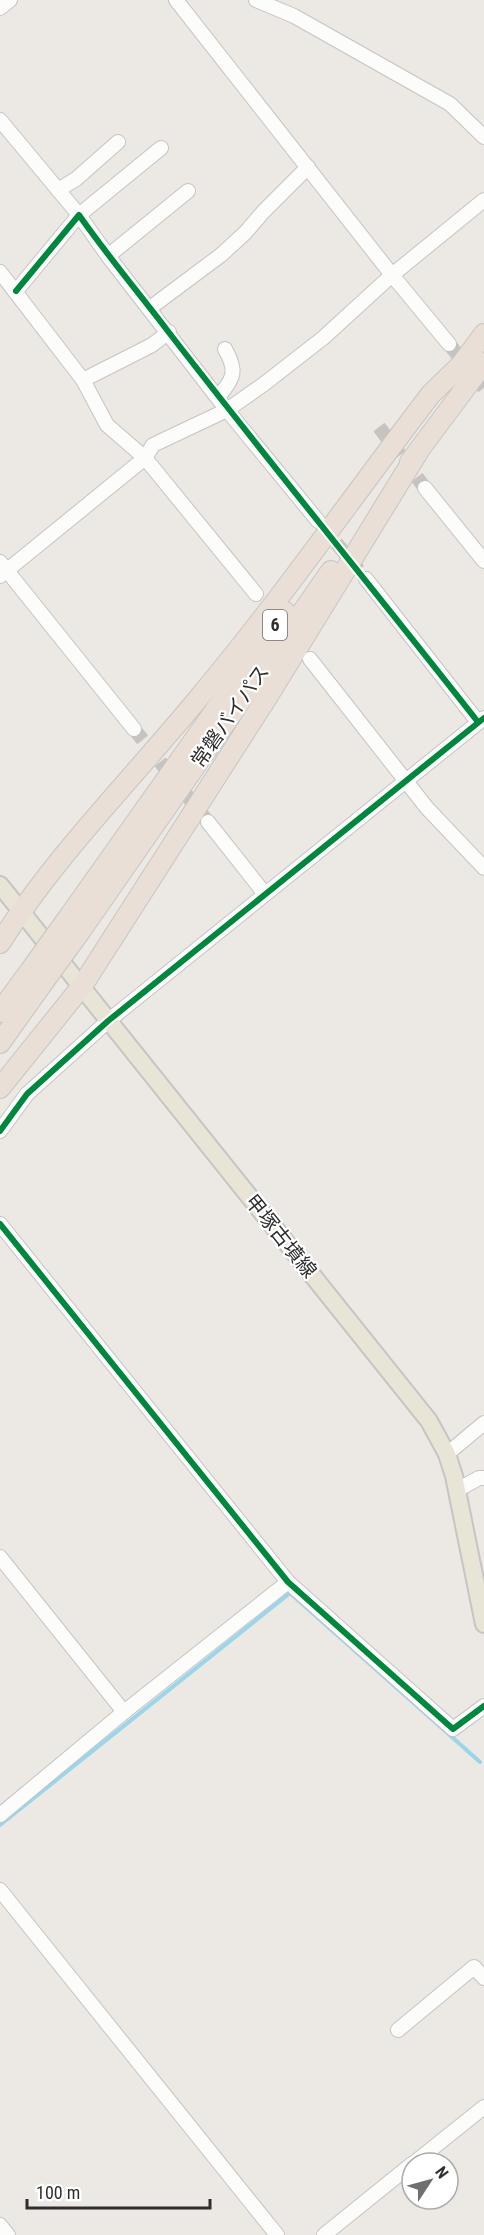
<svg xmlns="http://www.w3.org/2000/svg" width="484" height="2235" font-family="'Roboto Condensed','Noto Sans JP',sans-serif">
  <rect width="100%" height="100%" fill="#ece8e4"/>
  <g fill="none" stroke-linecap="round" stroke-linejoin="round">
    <path stroke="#99d6ec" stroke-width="4" d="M0 1825 290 1593 480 1762"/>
    <g stroke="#c6c3c0" stroke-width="14" stroke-dasharray="14 7" stroke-linecap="butt">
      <path d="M449 344 484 388"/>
      <path d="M379 427 425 488"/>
      <path d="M323 527 366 579"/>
      <path d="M134 729 208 822"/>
    </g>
    <g stroke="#c5c4c5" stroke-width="16">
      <g id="minor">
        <path d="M176 0 392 275 449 344"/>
        <path d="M256 0 294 16 450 104 484 137"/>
        <path d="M0 8 10 0"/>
        <path d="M0 120 79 215 161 148"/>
        <path d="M58 190 76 179 118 142"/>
        <path d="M108 256 188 191"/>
        <path d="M0 272 83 380 107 425 145 458 153 445 227 410 264 384 323 338 392 275 484 200"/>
        <path d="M16 291 79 215 108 256 227 410 318 521"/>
        <path d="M150 308 221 255 245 233 264 211 308 167"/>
        <path d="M83 380 152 345 169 332"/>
        <path d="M218 397C235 378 237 370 225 349"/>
        <path d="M425 488 484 561"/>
        <path d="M0 562 134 729"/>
        <path d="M0 576 145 458 256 594"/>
        <path d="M366 579 478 722"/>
        <path d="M310 659 427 808 484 868"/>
        <path d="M208 822 265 894"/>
        <path d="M0 1131 27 1094 108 1021 484 718"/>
        <path d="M0 1224 288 1582 453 1729 484 1706"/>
        <path d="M447 1454 484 1423"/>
        <path d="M457 1490 479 1478H484"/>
        <path d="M0 1557 124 1712"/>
        <path d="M0 1815 124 1712 288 1582"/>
        <path d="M0 1890 277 2235"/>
        <path d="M398 2030 474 1967 484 1978"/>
        <path d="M414 2163 484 2107"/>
        <path d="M0 2225 8 2235"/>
        <path d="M324 2235 412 2164"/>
      </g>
    </g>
    <g stroke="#c6c5c4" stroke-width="20">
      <path id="major" d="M0 885 429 1421 447 1454 454 1476 484 1624"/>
    </g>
    <g stroke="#c6c5c4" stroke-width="22">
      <g id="highway">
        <path d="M455 373 484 334"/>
        <path d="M410 462 484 363"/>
        <path d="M68 918 285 612"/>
        <path d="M79 933 331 571"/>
        <path d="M0 943C56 855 131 780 197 700 280 601 353 496 431 394L462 364"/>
        <path d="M0 1012 30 971"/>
        <path d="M0 1043 42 984"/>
        <path d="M0 1088 82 986 266 699 418 452"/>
      </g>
    </g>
    <use href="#minor" stroke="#fcfcfb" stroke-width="14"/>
    <use href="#major" stroke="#e8e4d6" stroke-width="16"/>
    <use href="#highway" stroke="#eadfd6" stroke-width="20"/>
    <g stroke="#c6c5c4" stroke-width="22" stroke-linecap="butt">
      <g id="highway-bridge">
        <path d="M30 971 68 918"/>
        <path d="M42 984 79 933"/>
      </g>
    </g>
    <use href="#highway-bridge" stroke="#eadfd6" stroke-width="20"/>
    <g stroke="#fff" stroke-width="10">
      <g id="cycleway">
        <path d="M16 291 79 215C107 255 138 292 167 330 269 462 375 591 478 722"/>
        <path d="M0 1131 27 1094 108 1021 484 718"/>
        <path d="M0 1224 288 1582 453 1729 484 1706"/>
      </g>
    </g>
    <use href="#cycleway" stroke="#00873e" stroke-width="6"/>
  </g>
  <g text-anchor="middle" stroke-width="4.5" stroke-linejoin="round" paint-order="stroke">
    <rect fill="#fff" stroke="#6d6d6d" stroke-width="1.5" x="263" y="610" width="24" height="30" rx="4.5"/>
    <g font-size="18" font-weight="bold" fill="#2e2e2e">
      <text x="275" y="631">6</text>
    </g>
    <g font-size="20" fill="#2e2e2e" stroke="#fff">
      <text transform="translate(230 716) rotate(-55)" y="7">常磐バイパス</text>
      <text transform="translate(281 1236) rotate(51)" y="7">甲塚古墳線</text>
    </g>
  </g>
  <g transform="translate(430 2181) rotate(54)"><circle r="28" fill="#ffffff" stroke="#ababab" stroke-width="1.5"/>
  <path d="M0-4.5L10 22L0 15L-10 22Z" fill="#706f6e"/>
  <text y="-9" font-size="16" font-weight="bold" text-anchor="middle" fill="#2e2e2e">N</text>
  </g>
  <path d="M27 2199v9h183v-9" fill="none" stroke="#2e2e2e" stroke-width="3"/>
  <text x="36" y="2199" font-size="18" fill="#2e2e2e" stroke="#ffffff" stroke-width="4.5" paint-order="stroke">100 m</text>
</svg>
